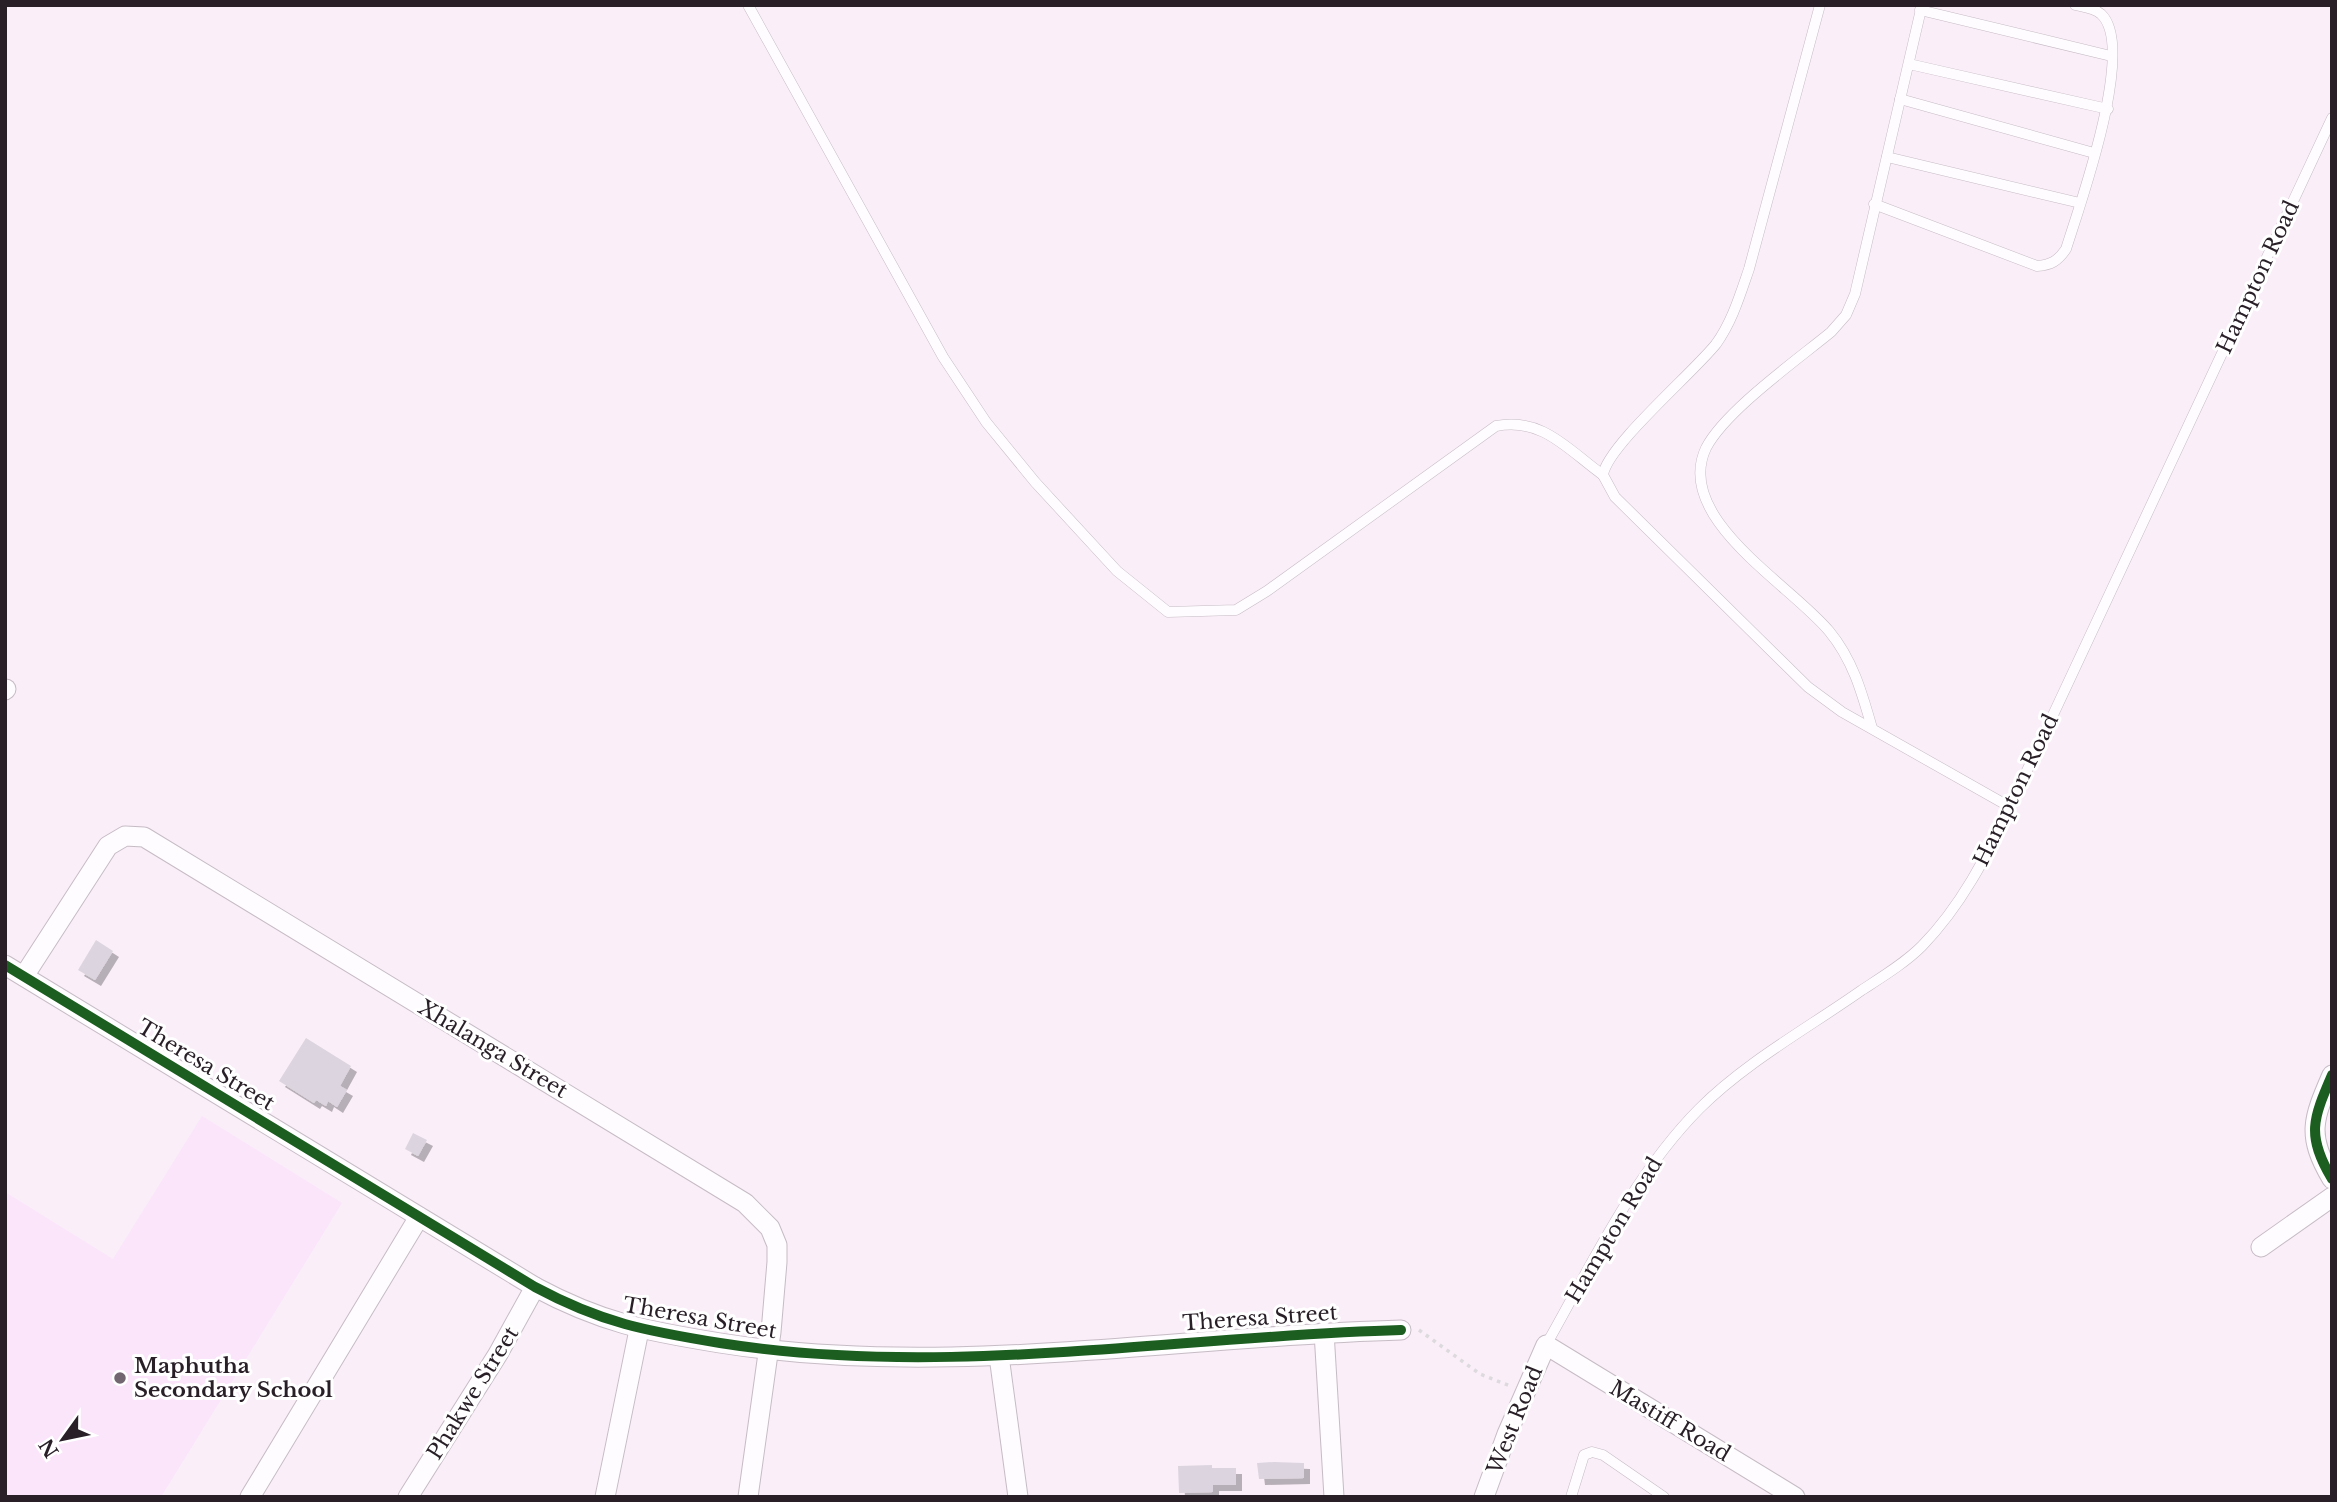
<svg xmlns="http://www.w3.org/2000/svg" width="2337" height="1502" font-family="'Libre Baskerville',serif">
  <defs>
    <filter id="shadow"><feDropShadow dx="6" dy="6" stdDeviation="0" flood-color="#0004"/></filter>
  </defs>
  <rect width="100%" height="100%" fill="#faeef9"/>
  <path fill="#fbe5fa" d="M202 1116 342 1203 161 1497H5V1192L113 1259Z"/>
  <g fill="#dcd5df" filter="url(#shadow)">
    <path d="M96 940 113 951 95 980 78 970Z"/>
    <path d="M306 1038 351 1066 340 1086 347 1090 337 1107 328 1101 326 1106 316 1100 314 1103 279 1081Z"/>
    <path d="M413 1133 427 1140 418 1156 405 1149Z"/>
    <path d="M1274 1462 1304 1463V1478L1259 1479 1257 1463Z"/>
    <path d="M1212 1465V1468H1236V1485H1213V1492L1179 1493 1178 1466Z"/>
  </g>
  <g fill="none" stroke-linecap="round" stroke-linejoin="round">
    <g stroke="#c6bcc5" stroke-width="11">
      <g id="lane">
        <path d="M748 5 943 357 986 422 1035 482 1117 571 1168 612 1236 610 1267 591 1496 426C1543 417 1568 450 1603 475"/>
        <path d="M1820 5 1749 269C1740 295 1732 322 1716 344 1693 373 1607 446 1603 475L1615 497 1808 687 1842 712 2010 807"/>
        <path d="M1920 10 2111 56"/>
        <path d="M1909 64 2108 109"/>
        <path d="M1900 99 2094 153"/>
        <path d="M1887 157 2080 203"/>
        <path d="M1874 204 2037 266C2051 265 2058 261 2066 249 2079 207 2137 47 2101 14 2094 8 2083 7 2075 5"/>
        <path d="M1872 728C1862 693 1853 660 1829 631 1790 584 1673 518 1706 448 1725 411 1797 360 1831 332L1846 315 1855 294 1922 5"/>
        <path d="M1546 1345C1592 1264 1633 1176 1699 1109 1746 1062 1808 1028 1862 990 1882 977 1905 963 1922 946 1961 906 1986 857 2010 807L2332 118"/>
        <path d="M1571 1497 1584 1455 1592 1452 1603 1455 1664 1497"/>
      </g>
    </g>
    <g stroke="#c6bcc5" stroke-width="21">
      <g id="street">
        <path d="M5 690 6 689"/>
        <path d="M5 965 535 1287C602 1323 646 1331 720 1343 946 1379 1174 1336 1401 1330"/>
        <path d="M24 976 108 846 125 836 144 837 745 1203 770 1228 777 1245V1262L771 1332 748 1497"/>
        <path d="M2332 1075C2313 1119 2306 1135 2332 1179"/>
        <path d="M2261 1247 2332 1197"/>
        <path d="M1324 1332 1334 1497"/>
        <path d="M999 1356 1018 1497"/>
        <path d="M250 1497 419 1217"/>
        <path d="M408 1497 498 1354 535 1287"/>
        <path d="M605 1497 639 1330"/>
        <path d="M1484 1497 1507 1434 1546 1345 1795 1497"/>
      </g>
    </g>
    <path stroke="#dddadd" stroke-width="3.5" stroke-dasharray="3.5 5" stroke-linecap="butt" d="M1419 1330 1480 1374 1510 1386"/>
    <use href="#lane" stroke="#fefcfe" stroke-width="10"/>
    <use href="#street" stroke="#fefcfe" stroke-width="19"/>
    <g stroke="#fff" stroke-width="15">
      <g id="cycleway">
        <path d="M5 965 535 1287C602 1323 646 1331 720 1343 946 1379 1174 1336 1401 1330"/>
        <path d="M2332 1075C2313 1119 2306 1135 2332 1179"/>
      </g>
    </g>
    <use href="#cycleway" stroke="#1b5e20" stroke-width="10"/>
  </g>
  <circle fill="#726770" stroke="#fff" stroke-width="2.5" cx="120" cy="1378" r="7"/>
  <g text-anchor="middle" stroke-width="6" stroke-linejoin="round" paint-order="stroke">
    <g font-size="21" fill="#281f27" stroke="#fff">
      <text transform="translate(2258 277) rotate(-65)" y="7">Hampton Road</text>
      <text transform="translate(2016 790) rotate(-64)" y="7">Hampton Road</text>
      <text transform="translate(493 1049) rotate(31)" y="7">Xhalanga Street</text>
      <text transform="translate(206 1065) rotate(31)" y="7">Theresa Street</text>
      <text transform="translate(1614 1230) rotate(-59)" y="7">Hampton Road</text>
      <text transform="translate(700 1318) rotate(10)" y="7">Theresa Street</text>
      <text transform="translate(1260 1318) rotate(-4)" y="7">Theresa Street</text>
      <text transform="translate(473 1393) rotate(-58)" y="7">Phakwe Street</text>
      <text transform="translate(1515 1420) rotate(-68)" y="7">West Road</text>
      <text transform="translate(1670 1421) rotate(31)" y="7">Mastiff Road</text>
    </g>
    <g font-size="21" font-weight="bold" fill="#281f27" stroke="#fff" text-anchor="start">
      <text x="134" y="1373">Maphutha<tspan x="134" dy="24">Secondary School</tspan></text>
    </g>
  </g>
  <rect width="2337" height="1502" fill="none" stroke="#281f27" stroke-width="14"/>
  <g transform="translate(63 1439) rotate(237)" stroke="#ffffff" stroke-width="5" paint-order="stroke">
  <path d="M0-5L12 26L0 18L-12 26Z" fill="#281f27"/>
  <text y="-10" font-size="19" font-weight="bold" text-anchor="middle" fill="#281f27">N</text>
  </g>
</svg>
